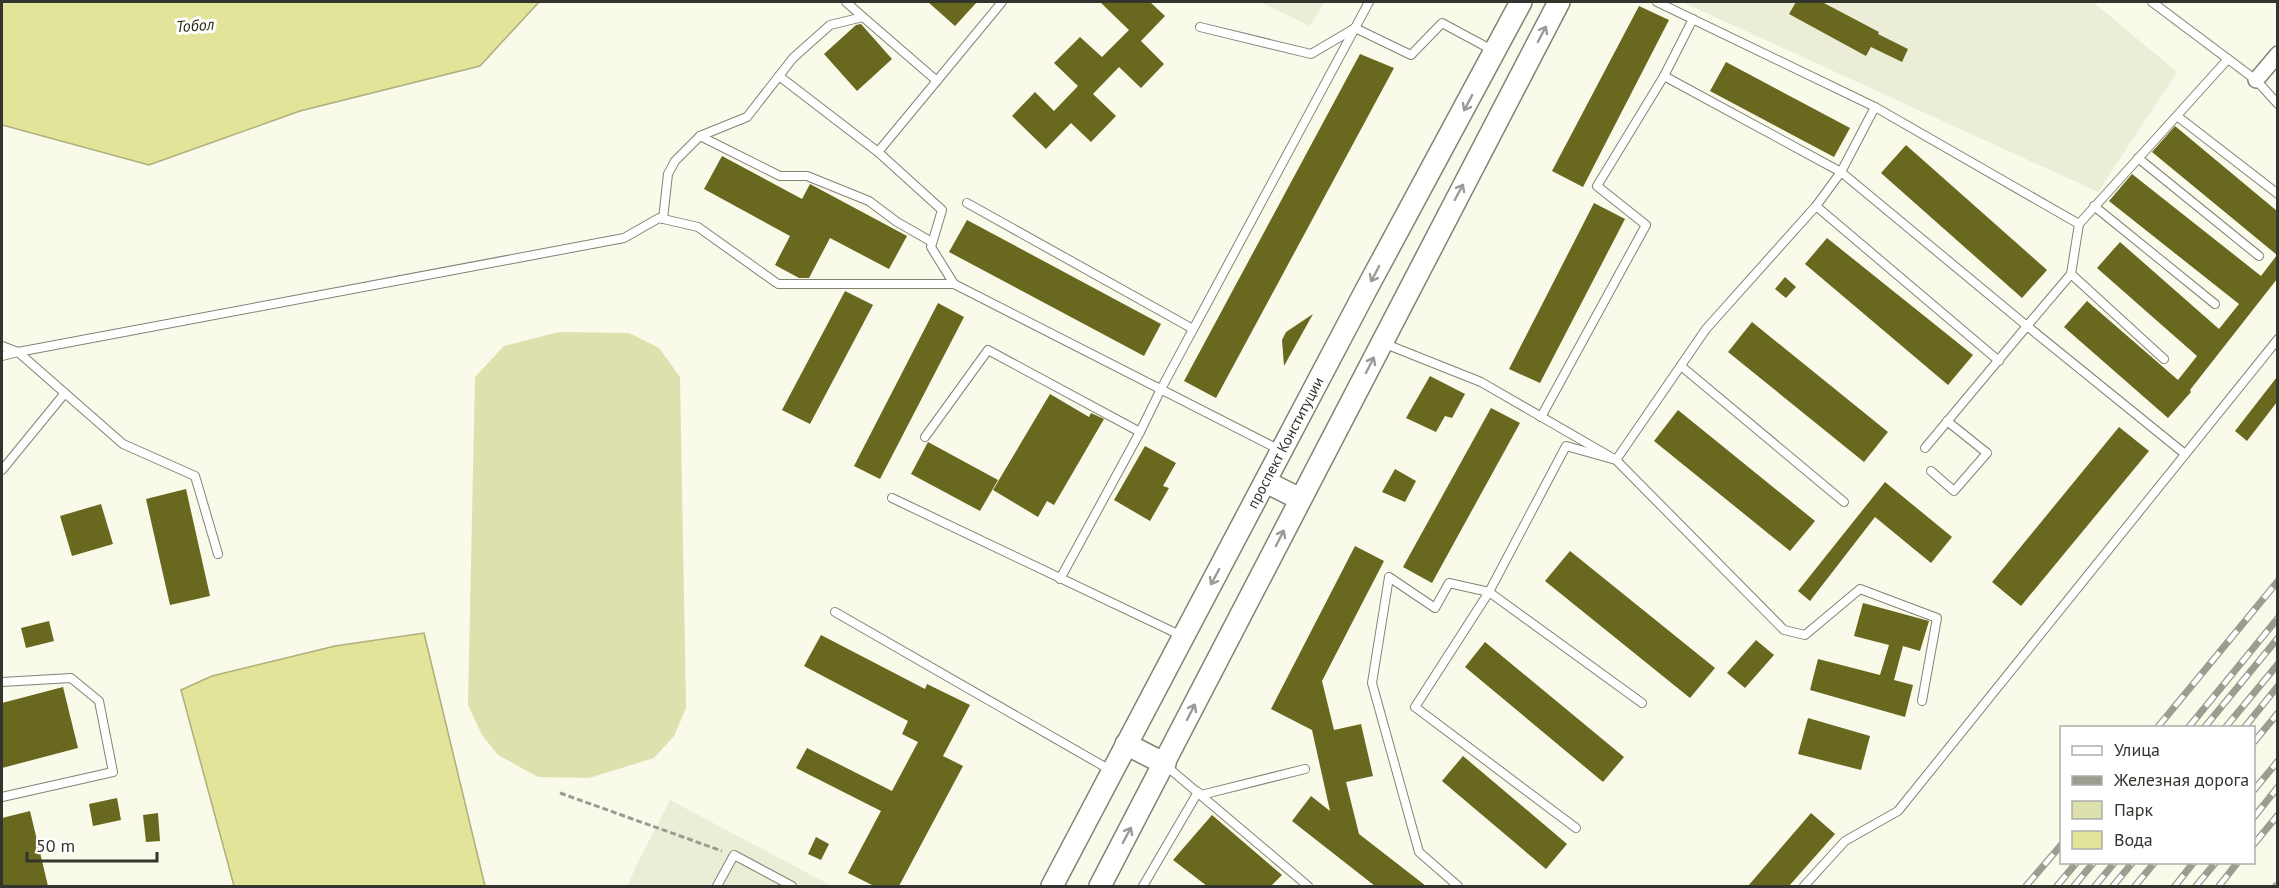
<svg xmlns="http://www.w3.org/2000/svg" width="2279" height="888" font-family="'PT Sans',sans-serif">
  <rect width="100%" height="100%" fill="#f9fae9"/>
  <g fill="#ecedd6">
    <path d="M1260 2H1324L1310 26Z"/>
    <path d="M1682 2H2093L2177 72 2098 192Z"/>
    <path d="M670 800 832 886H628L635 868Z"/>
  </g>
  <path fill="#dee0ae" d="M559 332 629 333 659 348 680 377 686 708 674 736 654 758 589 778 538 777 498 755 482 735 468 705 475 377 504 346Z"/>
  <g fill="#e2e49a" stroke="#aeaf7a" stroke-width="1.5">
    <path d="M2 2H539L480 66 300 111 149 165 2 125Z"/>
    <path d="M424 633 485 886H234L181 690 212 676 335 646Z"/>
  </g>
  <g fill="#68681f">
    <path d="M928 2H977L955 26Z"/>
    <path d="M1100 2H1150L1165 16 1141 41 1164 64 1141 88 1119 67 1093 94 1116 116 1091 142 1071 123 1046 149 1012 116 1035 92 1054 111 1078 86 1054 63 1080 37 1102 57 1129 30Z"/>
    <path d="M1796 2H1822L1879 32 1878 34 1908 49 1902 62 1871 47 1866 56 1789 14Z"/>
    <path d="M1639 6 1669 20 1583 187 1552 171Z"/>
    <path d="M861 24 892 59 857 91 824 54 856 25Z"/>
    <path d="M1360 54 1394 68 1216 398 1184 381Z"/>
    <path d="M1726 62 1850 128 1834 157 1710 91Z"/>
    <path d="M2175 126 2277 211V279L2190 390 2191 392 2168 418 2064 327 2087 301 2178 380 2197 356 2097 268 2120 242 2219 329 2239 304 2109 201 2132 174 2261 276 2277 255 2152 152Z"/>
    <path d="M1906 145 2047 270 2022 298 1881 173Z"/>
    <path d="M722 156 802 199 810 184 907 236 889 269 830 238 809 278H799L775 265 790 236 704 189Z"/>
    <path d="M1594 203 1625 219 1540 383 1509 369Z"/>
    <path d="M967 220 1161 324 1144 356 949 252Z"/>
    <path d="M1827 238 1973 355 1948 385 1805 264Z"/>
    <path d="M1785 277 1796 287 1786 298 1775 289Z"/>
    <path d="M845 291 873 305 810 424 782 410Z"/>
    <path d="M938 303 964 317 880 479 854 466Z"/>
    <path d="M1313 314 1284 366 1282 340 1286 332Z"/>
    <path d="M1752 322 1888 432 1864 462 1728 352Z"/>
    <path d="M1430 376 1465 394 1452 418 1445 416 1436 432 1406 418Z"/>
    <path d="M2277 377V402L2247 441 2235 431Z"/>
    <path d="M1050 394 1089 417 1091 413 1104 419 1054 505 1047 501 1038 517 993 490Z"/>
    <path d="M1491 408 1520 423 1432 583 1403 567Z"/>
    <path d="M1678 410 1815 521 1790 551 1654 441Z"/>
    <path d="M2119 427 2149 451 2021 606 1992 582Z"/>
    <path d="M928 442 998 480 980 511 911 474Z"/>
    <path d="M1145 446 1176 463 1163 486 1169 488 1150 521 1114 500Z"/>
    <path d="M1395 469 1416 481 1405 502 1382 492Z"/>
    <path d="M1885 482 1952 537 1931 563 1875 517 1810 601 1798 591Z"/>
    <path d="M186 489 210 596 170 605 146 499Z"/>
    <path d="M101 504 113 544 72 556 60 516Z"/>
    <path d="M1355 546 1384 561 1322 681 1334 730 1361 724 1373 776 1346 782 1359 834 1426 886H1375L1292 821 1311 796 1330 811 1312 730 1271 709Z"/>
    <path d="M1570 551 1715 668 1690 698 1545 581Z"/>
    <path d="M1863 603 1929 621 1920 651 1903 646 1894 680 1913 685 1905 717 1810 690 1818 659 1880 675 1889 645 1854 636Z"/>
    <path d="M49 621 54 641 26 648 21 628Z"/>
    <path d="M821 635 925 689 927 684 970 705 943 756 963 766 899 886H874L848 873 881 811 796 768 807 748 892 791 918 742 902 734 908 721 804 666Z"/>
    <path d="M1756 640 1774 655 1745 688 1727 673Z"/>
    <path d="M1485 642 1624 757 1603 782 1465 667Z"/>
    <path d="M63 687 78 748 2 768V703Z"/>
    <path d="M1808 718 1870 736 1861 770 1798 754Z"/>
    <path d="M1463 756 1567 844 1546 869 1442 781Z"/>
    <path d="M117 798 121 820 93 826 89 804Z"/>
    <path d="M30 811 48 886H2V818Z"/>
    <path d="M158 813 160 841 146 842 143 815Z"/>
    <path d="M1811 813 1835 834 1789 886H1748Z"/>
    <path d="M1212 815 1282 875 1271 886H1207L1173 860Z"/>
    <path d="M816 837 829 844 821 860 808 854Z"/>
  </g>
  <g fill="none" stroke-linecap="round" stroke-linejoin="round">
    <g stroke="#838375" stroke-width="10">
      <g id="service">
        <path d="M846 2 863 17"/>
        <path d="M1657 2 1875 107 2079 224 2228 59"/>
        <path d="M2152 2 2256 80 2278 104"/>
        <path d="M1693 19 1664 76 1841 172 2027 326 2071 274 2079 224"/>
        <path d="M1200 27 1311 54 1355 28 1411 55 1442 23 1494 51"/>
        <path d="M779 76 878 152"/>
        <path d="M2177 116 2278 194"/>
        <path d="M700 136 780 176H807L869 201 897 222 932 242"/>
        <path d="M2138 158 2259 256"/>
        <path d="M967 203 1193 329"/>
        <path d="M1816 206 1999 361"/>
        <path d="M2094 206 2215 304"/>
        <path d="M663 219 668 174 675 161 700 136 747 117 793 58 830 25 863 17 937 81"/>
        <path d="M2071 274 2164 359"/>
        <path d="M954 284 931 247 942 210 878 152 1002 2"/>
        <path d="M1383 343 1481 382 1616 460 1706 329 1816 206 1841 172 1875 107"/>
        <path d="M2 346 18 352 624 238 659 218 698 227 778 284H954L1280 450"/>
        <path d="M2 356 18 352 123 444 195 476 218 554"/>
        <path d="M1681 366 1844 502"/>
        <path d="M1541 417 1646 225 1597 186 1664 76"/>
        <path d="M925 437 988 350 1140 432 1161 389 1369 2"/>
        <path d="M1925 448 2027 326 2185 454"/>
        <path d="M2 470 65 393"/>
        <path d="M1931 471 1954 491 1987 453 1947 421"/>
        <path d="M892 498 1182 636"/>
        <path d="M1060 579 1140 432"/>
        <path d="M835 612 1112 771"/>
        <path d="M2 682 71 678 99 701 113 772 2 797"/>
        <path d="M1642 703 1489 592 1566 446 1616 460 1784 630 1805 635 1860 589 1937 618 1922 701"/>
        <path d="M1165 765 1308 886"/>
        <path d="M1201 795 1305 769"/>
        <path d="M717 886 734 855 792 886"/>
        <path d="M1143 886 1198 792"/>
        <path d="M1458 886 1419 852 1372 683 1389 577 1435 608 1449 583 1489 592 1415 707 1576 828"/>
        <path d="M1804 886 1845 841 1898 811 2278 339"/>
      </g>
    </g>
    <g stroke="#838375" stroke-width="18">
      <path id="minor" d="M2256 80 2278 54"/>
    </g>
    <g stroke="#838375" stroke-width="24">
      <g id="secondary">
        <path d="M1266 482 1300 499"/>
        <path d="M1126 744 1165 764"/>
        <path id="s1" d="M1052 886 1366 290 1521 2"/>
        <path d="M1100 886 1559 2"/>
      </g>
    </g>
    <path stroke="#9b9b90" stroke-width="3" stroke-dasharray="6 3" stroke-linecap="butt" d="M560 793 722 851"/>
    <use href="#service" stroke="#fff" stroke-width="8"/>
    <use href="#minor" stroke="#fff" stroke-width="15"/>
    <use href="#secondary" stroke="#fff" stroke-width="21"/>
    <g stroke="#9c9c90" stroke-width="7">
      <g id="rail">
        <path d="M2157 728 2278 581"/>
        <path d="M2188 728 2278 618"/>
        <path d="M2204 728 2278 638"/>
        <path d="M2225 728 2278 664"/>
        <path d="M2244 728 2278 686"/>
        <path d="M2254 742 2278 713"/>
        <path d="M2254 790 2278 761"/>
        <path d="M2254 817 2278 787"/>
        <path d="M2254 844 2278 815"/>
        <path d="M2026 886 2062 844"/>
        <path d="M2057 886 2077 862"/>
        <path d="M2074 886 2094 862"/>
        <path d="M2095 886 2115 862"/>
        <path d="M2113 886 2133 862"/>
        <path d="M2135 886 2155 862"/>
        <path d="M2175 886 2194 862"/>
        <path d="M2196 886 2216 862"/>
        <path d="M2219 886 2238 862"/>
        <path d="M2276 886 2278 885"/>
      </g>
    </g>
    <use href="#rail" stroke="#fff" stroke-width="4.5" stroke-dasharray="14" stroke-linecap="butt"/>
  </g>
  <defs><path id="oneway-shaft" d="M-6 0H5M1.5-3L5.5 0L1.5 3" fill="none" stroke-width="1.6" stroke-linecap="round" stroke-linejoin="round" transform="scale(1.5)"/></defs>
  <g stroke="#9a9a96">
    <use href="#oneway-shaft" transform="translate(1542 34) rotate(-62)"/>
    <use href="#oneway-shaft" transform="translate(1468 103) rotate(118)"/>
    <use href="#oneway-shaft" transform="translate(1459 192) rotate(-62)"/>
    <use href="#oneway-shaft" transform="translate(1375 274) rotate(118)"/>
    <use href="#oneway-shaft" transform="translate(1370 365) rotate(-63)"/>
    <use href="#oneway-shaft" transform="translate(1280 538) rotate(-63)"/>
    <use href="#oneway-shaft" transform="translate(1215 577) rotate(118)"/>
    <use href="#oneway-shaft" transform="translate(1191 712) rotate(-63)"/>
    <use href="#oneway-shaft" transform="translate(1127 835) rotate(-62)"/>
  </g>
  <g text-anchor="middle" stroke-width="6" stroke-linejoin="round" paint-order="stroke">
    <g font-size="15" fill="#34342e" stroke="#fff">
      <text dy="5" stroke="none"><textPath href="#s1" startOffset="501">проспект Конституции</textPath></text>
    </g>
    <g font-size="16" font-style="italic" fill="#2d2d0d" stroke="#fff">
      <text transform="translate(195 25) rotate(-4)" y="6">Тобол</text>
    </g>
  </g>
  <rect width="2279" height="888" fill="none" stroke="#34342e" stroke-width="6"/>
  <rect x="2060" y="726" width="195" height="138" fill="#ffffff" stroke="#aeaeab" stroke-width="1.5"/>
  <rect x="2072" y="746" width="30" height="9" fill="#ffffff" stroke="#aeaeab" stroke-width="1.5"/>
  <text x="2114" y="756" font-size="18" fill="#34342e">Улица</text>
  <rect x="2072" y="776" width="30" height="9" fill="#9c9c90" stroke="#aeaeab" stroke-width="1.5"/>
  <text x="2114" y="786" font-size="18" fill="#34342e">Железная дорога</text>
  <rect x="2072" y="801" width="30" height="18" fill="#dee0ae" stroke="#aeaeab" stroke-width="1.5"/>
  <text x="2114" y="816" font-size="18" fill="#34342e">Парк</text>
  <rect x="2072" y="831" width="30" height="18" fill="#e2e49a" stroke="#aeaeab" stroke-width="1.5"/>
  <text x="2114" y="846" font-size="18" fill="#34342e">Вода</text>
  <path d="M27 852v9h130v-9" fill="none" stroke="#34342e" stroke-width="3"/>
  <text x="36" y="852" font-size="18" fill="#34342e" stroke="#ffffff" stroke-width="4.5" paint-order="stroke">50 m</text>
</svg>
